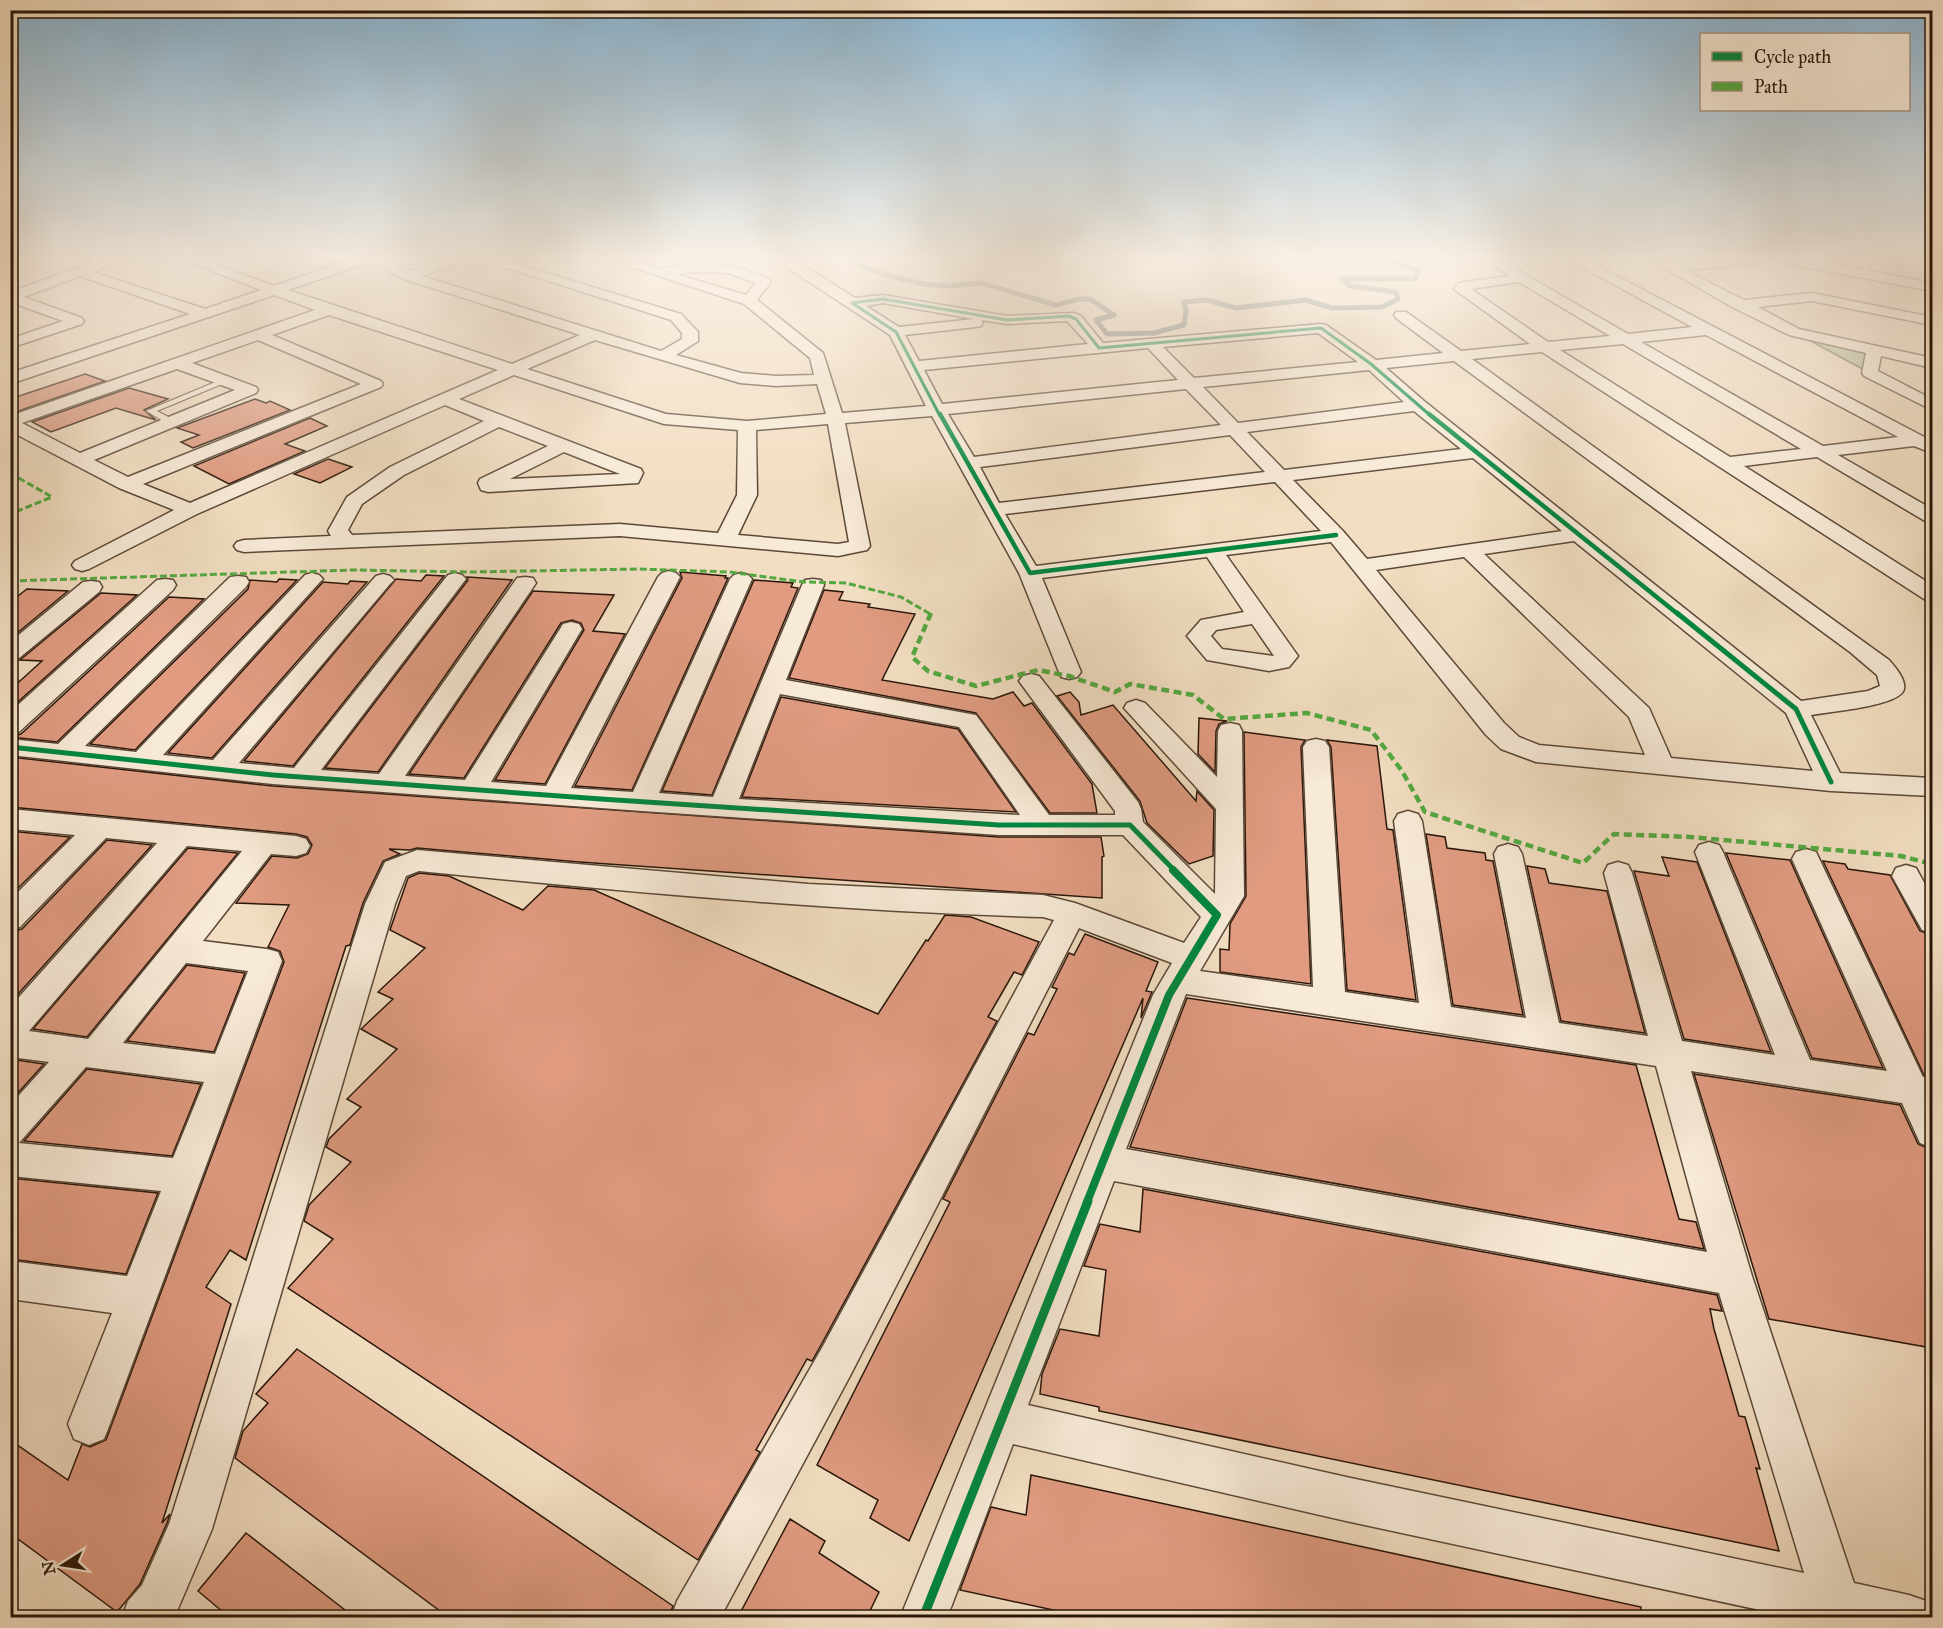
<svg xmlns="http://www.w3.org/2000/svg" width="1943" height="1628" font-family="'IM FELL Great Primer',serif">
  <rect width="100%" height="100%" fill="#f2dec2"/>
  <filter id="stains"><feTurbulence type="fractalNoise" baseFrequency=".00333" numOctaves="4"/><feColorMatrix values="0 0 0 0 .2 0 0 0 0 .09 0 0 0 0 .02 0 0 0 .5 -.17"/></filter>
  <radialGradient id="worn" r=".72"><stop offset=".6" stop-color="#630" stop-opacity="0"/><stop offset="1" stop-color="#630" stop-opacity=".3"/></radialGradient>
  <path fill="#b4c299" stroke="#6e6c51" stroke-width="1.5" d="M1794 332 1874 352 1870 373Z"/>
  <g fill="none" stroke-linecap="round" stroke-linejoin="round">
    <path stroke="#6f7973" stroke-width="5" d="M847 260 883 274 924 284 949 286 981 283 1056 305 1079 299H1090L1114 315 1096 320 1107 334 1154 333 1184 325 1186 311 1184 302 1207 300 1236 308 1306 300 1332 308 1382 307 1398 299 1396 292 1350 286 1342 279H1415L1419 271 1389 260"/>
  </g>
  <g fill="#e09b81" stroke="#291609" stroke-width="1.5">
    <path d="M85 374 105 381 13 413 10 411V399Z"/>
    <path d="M129 388 168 399 144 410 156 420 116 408 51 432 32 422Z"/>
    <path d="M255 399 266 403 270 401 290 410 193 448 181 442 199 435 177 428Z"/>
    <path d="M310 418 327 426 285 444 305 451 229 484 194 466Z"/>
    <path d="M328 459 352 467 320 483 294 474Z"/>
    <path d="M680 572 726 576 725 578H728L632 790 575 786 682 578Z"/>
    <path d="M426 575 444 576 293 766 244 761 396 579 421 581Z"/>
    <path d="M467 577 512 580 378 772 325 768 468 580Z"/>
    <path d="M279 579 297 580 135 750 90 744 248 589 250 580 277 582Z"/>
    <path d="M754 580 793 583 791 587 798 588 712 795 662 791Z"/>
    <path d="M350 581 367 582 212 758 168 753 323 582 348 584Z"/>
    <path d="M27 589 68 591 10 639V602Z"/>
    <path d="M824 590 843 592 839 600 870 604 868 607 915 614 882 680 993 699 1013 692 1024 706 1032 703 1092 784 1097 813H1050L976 713 789 678Z"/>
    <path d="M533 591 614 595 593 631 625 634 545 784 495 780 584 630 581 623 572 620 561 623 464 778 409 774Z"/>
    <path d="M101 593 137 595 10 709V690L42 661 20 660Z"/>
    <path d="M169 597 204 599 57 742 10 737 21 734Z"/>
    <path d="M1070 692 1079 702 1081 715 1113 705 1196 801 1197 791 1214 810 1213 856 1189 864 1147 823 1140 801 1057 696Z"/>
    <path d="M781 697 958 729 1016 812 742 797Z"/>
    <path d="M1199 718 1227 721 1219 724 1216 731 1215 772 1198 754Z"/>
    <path d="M1244 732 1305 740 1301 747 1311 984 1220 972V949L1229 950 1230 924 1246 896Z"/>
    <path d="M1327 740 1377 746 1387 829 1393 830 1416 1000 1347 990 1331 747Z"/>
    <path d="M10 757 273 786 999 837H1101L1104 856 1102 857V898L579 862 417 848 410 850 389 849 400 854 383 861 363 903 350 945 346 946 246 1260 230 1250 206 1287 231 1304 162 1523 170 1514 167 1523 140 1584 117 1612 10 1533V1440L68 1480 82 1444 90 1447 106 1440 284 962 280 951 268 947 289 905 236 903 272 856 297 858 308 854 312 845 307 837 296 834 10 807Z"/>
    <path d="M10 831 70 837 10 896Z"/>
    <path d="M1426 834 1445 837 1447 848 1485 853 1486 860 1493 861 1523 1015 1453 1005Z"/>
    <path d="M107 840 152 845 10 1003V932L22 929Z"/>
    <path d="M188 848 238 853 87 1037 33 1029Z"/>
    <path d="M1726 853 1790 860 1883 1068 1812 1058Z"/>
    <path d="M1662 857 1697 862 1771 1052 1684 1039 1634 871 1669 876Z"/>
    <path d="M1823 861 1845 864 1848 869 1890 875 1920 931 1932 935V1076L1924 1075Z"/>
    <path d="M1527 866 1545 869 1549 883 1607 891 1645 1033 1561 1021Z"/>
    <path d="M419 873 449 876 523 910 548 886 594 890 878 1014 926 940 928 941 945 915 971 917 1039 942 1022 975 1014 972 988 1017 997 1021 821 1345 812 1361 807 1359 756 1450 760 1452 698 1560 288 1288 333 1239 304 1221 309 1205 351 1162 326 1147 329 1139 361 1107 347 1099 397 1049 361 1029 393 999 378 992 425 948 390 930 408 878Z"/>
    <path d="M1085 934 1158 962 1146 991 1152 992 1141 1018 1143 998 909 1541 870 1518 878 1500 817 1465 950 1202 943 1199 1028 1033 1034 1035 1057 989 1052 987 1069 953 1074 955Z"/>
    <path d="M187 965 245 973 214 1052 127 1041Z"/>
    <path d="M1187 998 1636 1065 1679 1219 1696 1222 1704 1249 1130 1147Z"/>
    <path d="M10 1059 44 1064 17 1094 10 1093Z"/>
    <path d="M87 1069 201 1084 172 1156 24 1141Z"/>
    <path d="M1694 1074 1900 1105 1918 1144 1932 1150V1348L1769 1319Z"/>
    <path d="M10 1178 158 1193 126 1274 10 1259Z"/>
    <path d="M1143 1189 1717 1295 1722 1311 1710 1309 1714 1329 1739 1416 1745 1417 1760 1469 1756 1468 1779 1551 1099 1411V1407L1040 1394 1042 1374 1060 1329 1099 1336 1106 1270 1084 1266 1100 1224 1140 1232Z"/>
    <path d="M297 1349 673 1606 669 1617H448L235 1458 243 1431 268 1403 256 1394Z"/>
    <path d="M1031 1475 1641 1607 1640 1617H1086L960 1590 991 1507 1026 1515Z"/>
    <path d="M790 1519 825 1541 819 1553 879 1592 867 1617H738Z"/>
    <path d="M246 1533 354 1617H229L198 1591Z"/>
  </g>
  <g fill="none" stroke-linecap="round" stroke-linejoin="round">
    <g stroke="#5b4837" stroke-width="2">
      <g id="service">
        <path d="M1866 260H1873L1864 275H1860Z"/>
        <path d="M220 380 227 382 157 411 174 420V424H168L146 411Z"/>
      </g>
    </g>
    <g stroke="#5b4837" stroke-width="3">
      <g id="minor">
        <path d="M99 260H119L93 272 205 309 261 290 184 260H204L274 286 349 260H387L410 271 438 260H465L422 276 661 351 682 339V333L671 320 482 260H504L681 314 698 332V341L676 355 741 373 776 376 814 375 810 358 744 304 611 260H632L661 269 680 265 716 264 745 269 769 279 771 282 757 300 823 353 842 413 926 406 890 335 788 268 786 265 788 262H798L855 298 883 295 1007 316 1074 313 1081 316 1103 343 1321 324 1326 325 1376 360 1443 353 1396 318 1394 315 1396 312H1406L1461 351 1530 344 1454 289 1459 283 1464 282 1509 276 1490 260H1505L1526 275 1628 334 1692 327 1569 260H1586L1932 441V453L1914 446 1838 455 1932 509V523L1925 521 1817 457 1744 466 1932 585V600L1924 599 1542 352 1472 359 1889 660C1895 667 1906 679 1904 689 1901 706 1827 712 1811 715L1840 773 1932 778V796L1831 791 1536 762 1501 749 1486 735 1331 542 1226 555 1298 656 1289 667 1269 671 1207 660 1187 636 1201 620 1244 612 1207 557 1042 578 1081 672 1077 677 1069 679 1061 677 1019 573 932 416 845 423 870 546 867 550 838 556 620 536 244 552 237 550 234 546 237 542 244 540 331 536 328 531 347 497 390 467 484 421 445 405 197 514 89 569 82 571 75 569 72 565 75 561 174 510 119 488 10 431V416L315 310 274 295 10 384V373L190 314 80 276 24 297 82 318 84 321 82 324 10 348V339L63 321 10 302V292ZM370 262 404 279 580 335 512 364 288 290ZM692 272 728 273 756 283 746 295 676 274ZM1519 282 1610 336 1548 342 1471 289ZM883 303 974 319 899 327 866 306ZM329 315 498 370 190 503 143 484 381 387 383 384 381 381 272 335ZM981 320 1007 324 1067 321 1088 344 919 361 905 335 976 327 981 326 983 323ZM1318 333 1358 362 1194 378 1163 347ZM1706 335 1898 437 1823 446 1641 342ZM258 340 361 384 128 477 94 460 256 393 258 390 256 387 192 363ZM595 340 740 383 776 386 817 384 826 414 747 421 666 414 527 369ZM1623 344 1801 449 1730 457 1560 350ZM1148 348 1178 380 942 404 924 370ZM1454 361 1850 652 1877 675 1880 686 1868 691 1801 701 1424 401 1386 368ZM177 369 235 390 80 453 22 423ZM1369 370 1404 402 1238 423 1203 387ZM514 375 664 424 738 430 737 495 718 533 620 524 352 535 348 530 362 504 404 475 499 427 548 446 480 479 478 483 481 490 488 492 638 483 643 473 641 469 459 399ZM1186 389 1221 425 974 457 948 414ZM1414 411 1461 449 1284 470 1247 432ZM828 424 849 542 838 544 738 535 757 495 756 430ZM1230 435 1265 472 999 503 980 467ZM564 452 620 474 510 479ZM1473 458 1562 531 1367 559 1343 531 1293 480ZM1275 482 1321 531 1036 566 1005 514ZM1574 541 1786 713 1813 771 1671 758 1649 708 1484 554ZM1464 557 1629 717 1645 755 1539 745 1519 737 1504 723 1376 570ZM1252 624 1274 656 1222 649 1211 636 1216 630Z"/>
        <path d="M1650 260 1671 263 1759 260 1753 264 1685 270 1744 300 1812 293 1932 317V325L1812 301 1758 307 1799 329 1932 358V368L1881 356 1878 371 1932 399V410L1864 376 1862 373 1866 353 1789 335 1734 308Z"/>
        <path d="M1782 260H1812L1932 283V291L1788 264Z"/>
        <path d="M669 571 676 573 680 577 571 788 633 792 730 579 734 575 741 573 748 575 752 579 659 793 713 797 802 585 805 580 813 579 821 580 824 585 786 680 976 715 1049 815H1115V811L1019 681 1023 676 1031 674 1039 676 1138 802 1141 809 1143 822 1215 894 1216 809 1124 708 1127 703 1136 700 1145 703 1217 777 1218 731 1221 725 1230 723 1239 725 1242 731 1244 896 1200 971 1313 987 1303 747 1307 741 1316 739 1325 741 1329 747 1345 992 1419 1003 1394 821 1398 814 1408 811 1418 814 1422 821 1451 1007 1526 1018 1494 854 1498 847 1508 844 1518 847 1522 854 1559 1023 1648 1036 1604 873 1608 865 1618 862 1628 865 1632 873 1682 1041 1775 1055 1695 852 1699 845 1709 842 1719 845 1723 852 1810 1060 1887 1071 1792 859 1796 852 1806 849 1816 852 1923 1077 1932 1078V1148L1920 1143 1902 1103 1691 1071 1752 1276 1854 1583 1909 1595 1926 1601 1932 1618H1797L1346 1521 1013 1444 947 1618H900L1153 995 1172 963 1079 928 851 1374 720 1618H671L677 1601 823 1346 1054 920 1043 917C834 911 627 892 419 871L406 876 395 904 212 1529 174 1618H122L128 1601 142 1585 169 1524 365 904 385 862 417 850 808 884 1043 895 1075 903 1184 943 1201 917 1123 835H999L642 811 273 784 10 755V739L58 744 230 577 238 576 246 577 249 582 246 587 85 746 136 752 305 575 312 573 319 575 323 579 319 583 163 755 213 760 376 576 383 574 390 576 394 580 390 584 239 763 294 768 448 575 455 573 462 575 466 579 321 770 379 774 517 578 525 577 533 578 536 583 405 776 465 780 560 629 563 624 571 622 579 624 582 629 491 782 546 786 658 577 662 573ZM780 694 959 727 1020 815 739 799ZM1186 994 1656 1066 1707 1252 1126 1149ZM1114 1181 1719 1293 1804 1573 1346 1477 1028 1405Z"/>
        <path d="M165 579 173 580 176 585 173 590 19 732 10 734V712L157 580Z"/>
        <path d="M91 581 99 582 102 587 99 592 18 659 10 661V642L83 582Z"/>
        <path d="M10 809 296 836 306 839 310 846 306 853 296 856 271 854 203 941 267 949 278 952 282 961 110 1424 104 1439 89 1445 74 1439 68 1424 112 1313 10 1299V1261L127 1276 161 1191 10 1176V1105L49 1062 10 1057V1007L157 843 106 838 20 927 10 930V900L75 835 10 829ZM187 846 242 851 88 1039 29 1031ZM186 963 248 971 215 1054 123 1043ZM86 1067 204 1082 173 1158 19 1143Z"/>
        <path d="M1906 865 1916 868 1932 897V933L1922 930 1892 876 1896 868Z"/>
      </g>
    </g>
    <use href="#service" fill="#f7ead7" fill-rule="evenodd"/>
    <use href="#minor" fill="#f7ead7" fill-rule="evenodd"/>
    <g stroke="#53a941" stroke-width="3" stroke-dasharray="7 3" stroke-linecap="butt">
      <path d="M10 473 52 497 10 514"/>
      <path d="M10 581 353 570 470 572 638 569 729 572 804 582 846 583 901 597 932 615"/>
    </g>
    <path stroke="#53a941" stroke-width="4.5" stroke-dasharray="8 4.5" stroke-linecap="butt" d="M931 613 912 657 928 671 976 686 1038 670 1069 676 1115 692 1130 684 1193 695 1224 719 1307 713 1371 730 1402 771 1425 812 1583 863 1614 834 1690 837 1901 856 1932 864"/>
    <g stroke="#f7ead7" stroke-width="5">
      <path id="cycleway-far4" d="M940 416 896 332 852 303 883 299 1007 320 1069 316 1076 319 1099 348 1321 328 1371 364 1431 416"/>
    </g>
    <g stroke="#f7ead7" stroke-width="8">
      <g id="cycleway-far3">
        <path d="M940 414 1030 573 1336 535"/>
        <path d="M1429 414 1679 615"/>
      </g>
    </g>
    <g stroke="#f7ead7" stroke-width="9">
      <g id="cycleway-far2">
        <path d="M1677 613 1796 709 1831 782"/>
        <path d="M10 747 273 775 601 799 999 825H1130L1175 871"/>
      </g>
    </g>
    <g stroke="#f7ead7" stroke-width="11">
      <path id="cycleway-far1" d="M1087 1202 1169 995 1217 915 1173 870"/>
    </g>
    <g stroke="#f7ead7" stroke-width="13">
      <path id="cycleway" d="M923 1618 1088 1201"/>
    </g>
    <use href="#cycleway-far4" stroke="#00873e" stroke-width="3"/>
    <use href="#cycleway-far3" stroke="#00873e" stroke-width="4.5"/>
    <use href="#cycleway-far2" stroke="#00873e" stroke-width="5"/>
    <use href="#cycleway-far1" stroke="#00873e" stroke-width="8"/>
    <use href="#cycleway" stroke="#00873e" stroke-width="9"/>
  </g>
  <linearGradient id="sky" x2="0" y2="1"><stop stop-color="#8ab7d6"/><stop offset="0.53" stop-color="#f9f0e4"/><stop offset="1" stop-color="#f9f0e4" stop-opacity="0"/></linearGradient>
  <rect width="1943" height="488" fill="url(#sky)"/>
  <rect width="1943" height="1628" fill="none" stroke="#f2dec2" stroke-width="36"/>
  <rect x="12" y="12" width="1919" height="1604" fill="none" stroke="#291609" stroke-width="3"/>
  <rect x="18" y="18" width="1907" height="1592" fill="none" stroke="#291609" stroke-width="1.5"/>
  <rect x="1700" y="33" width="210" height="78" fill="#f7ead7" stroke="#a59585" stroke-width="1.5"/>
  <rect x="1712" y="52" width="30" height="9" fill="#00873e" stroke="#a59585" stroke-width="1.5"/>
  <text x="1754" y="63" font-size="18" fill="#291609">Cycle path</text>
  <rect x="1712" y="82" width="30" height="9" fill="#53a941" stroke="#a59585" stroke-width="1.5"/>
  <text x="1754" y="93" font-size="18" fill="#291609">Path</text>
  <g transform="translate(63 1565) rotate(258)" stroke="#f7ead7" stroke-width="4.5" paint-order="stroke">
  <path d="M0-4.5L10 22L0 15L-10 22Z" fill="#291609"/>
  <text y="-9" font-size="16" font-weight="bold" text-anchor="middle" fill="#291609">N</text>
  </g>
  <rect width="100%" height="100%" filter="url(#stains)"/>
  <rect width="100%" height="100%" fill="url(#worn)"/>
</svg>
